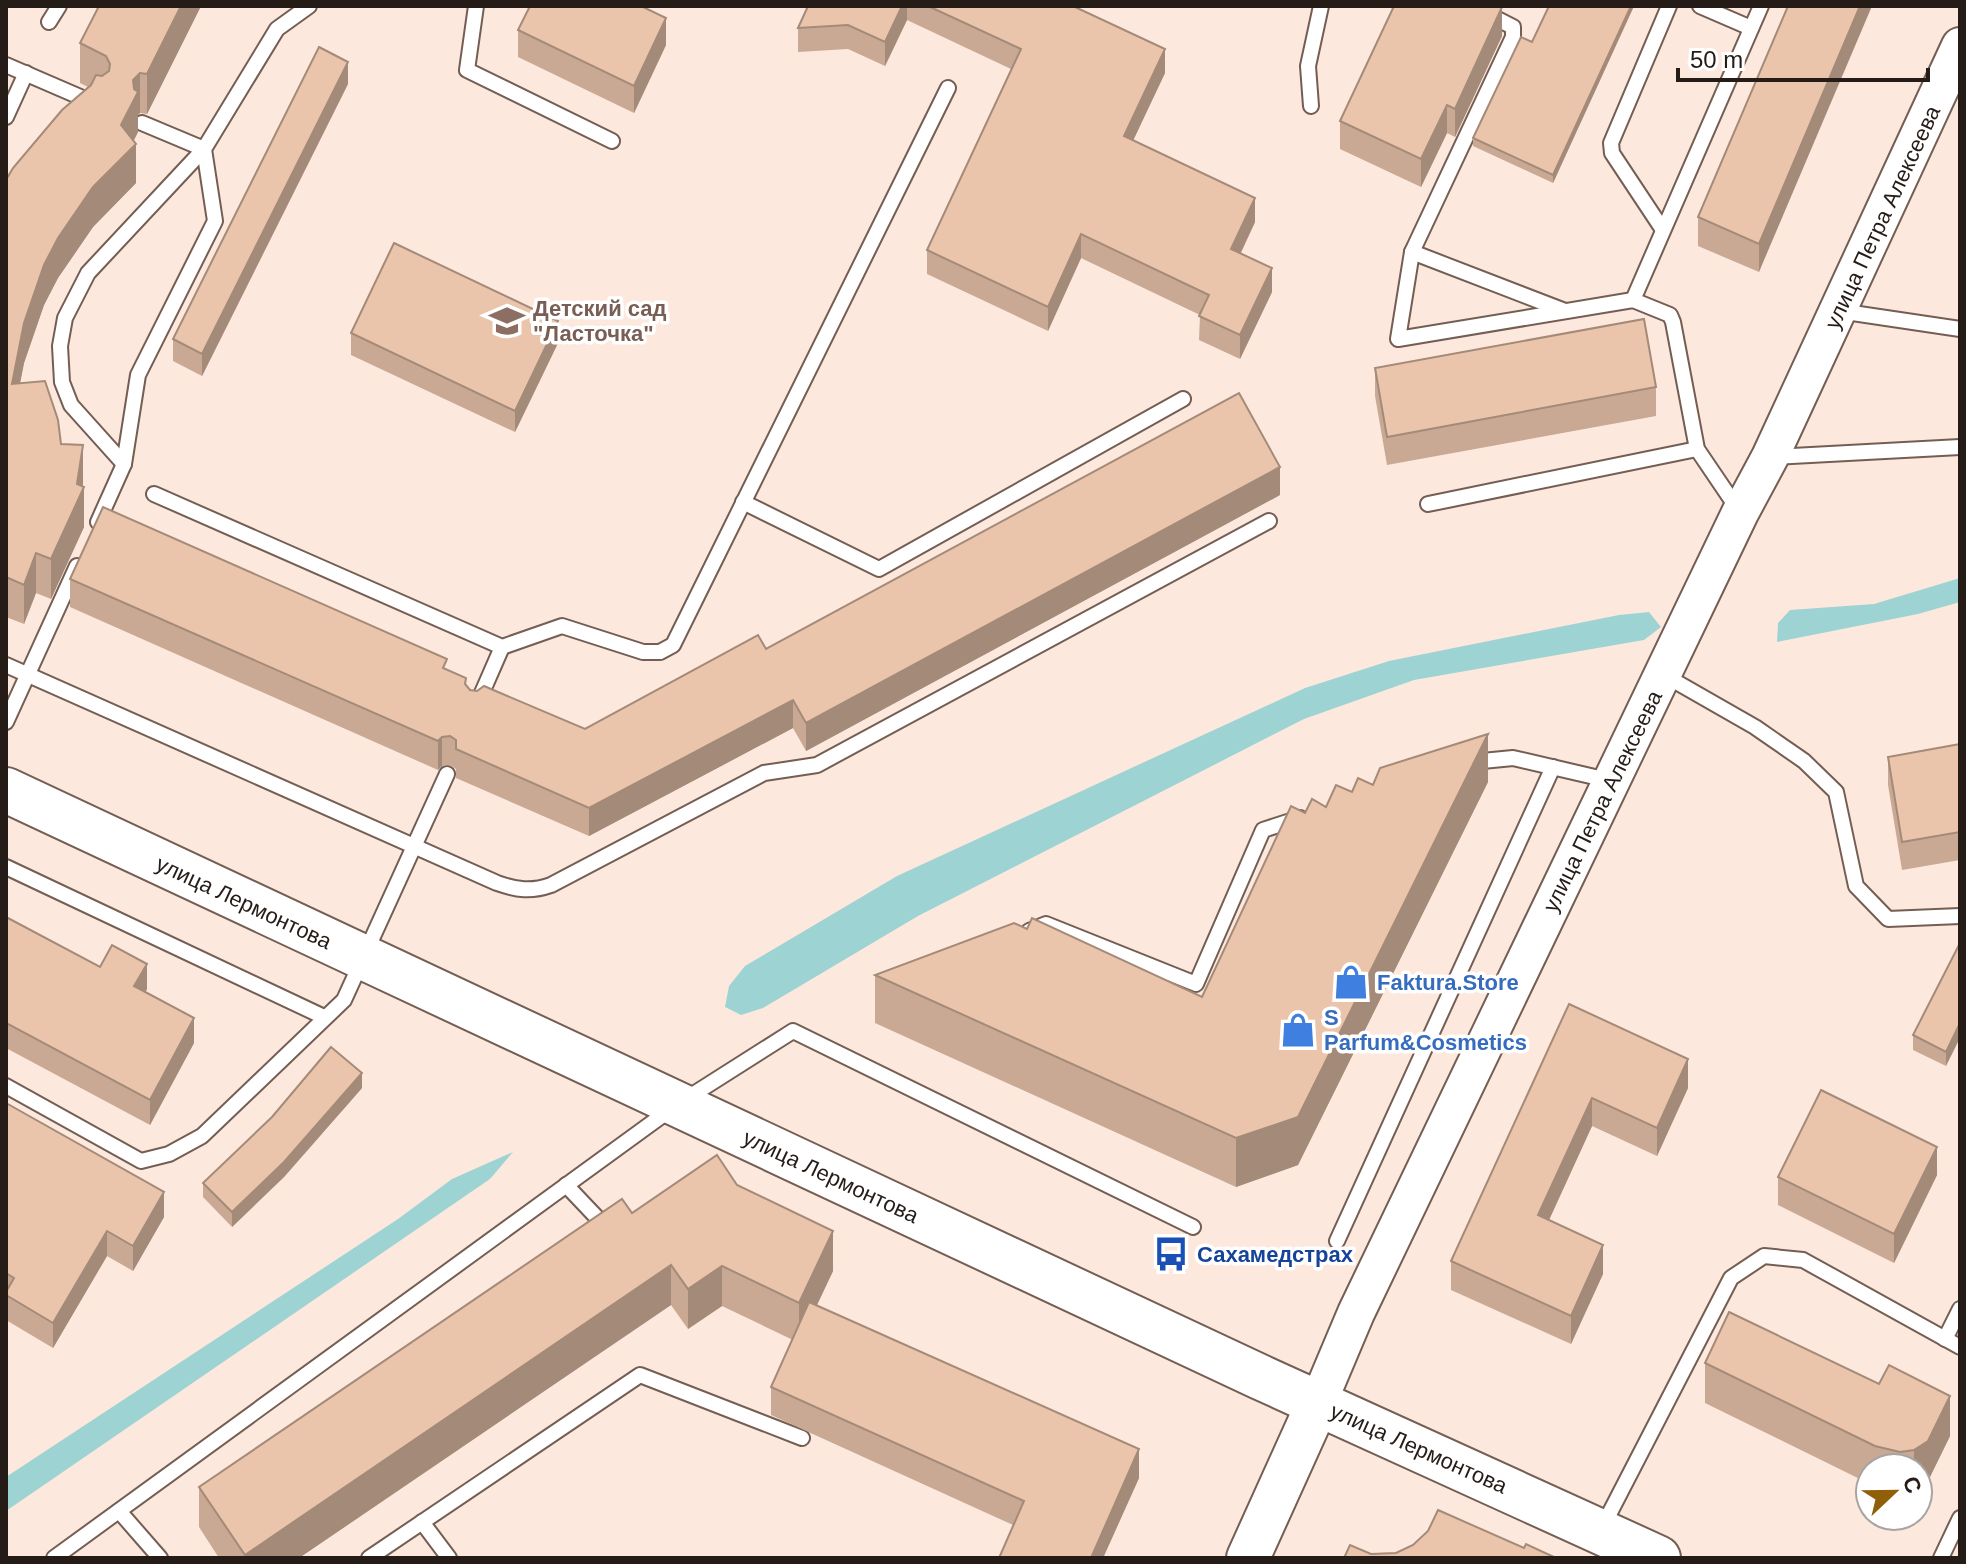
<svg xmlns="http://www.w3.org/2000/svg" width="1966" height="1564" font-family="Arial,sans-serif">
  <rect width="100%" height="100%" fill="#fde8dd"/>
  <g fill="#9ed3d4">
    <path d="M1960 578V602L1918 614 1777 642 1778 623 1790 610 1874 604Z"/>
    <path d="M1649 612 1661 627 1644 640 1414 680 1304 719 918 916 763 1008 741 1015 725 1007 729 986 745 966 897 876 1305 688 1389 661 1619 615Z"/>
    <path d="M513 1152 490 1179 6 1511V1477L398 1219 452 1179Z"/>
  </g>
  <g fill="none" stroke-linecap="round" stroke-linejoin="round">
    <g stroke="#745e53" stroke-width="18">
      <g id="service">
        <path d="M476 6 467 70 612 141"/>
        <path d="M1472 6 1513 27V37L1412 252 1398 339 1633 300 1670 315 1673 322 1697 449 1739 511"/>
        <path d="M1700 6 1751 28"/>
        <path d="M49 22 59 6"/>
        <path d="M6 65 94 103"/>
        <path d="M1311 106 1308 66 1321 6"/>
        <path d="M6 117 26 73"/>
        <path d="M1663 230 1612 153 1611 143 1669 6"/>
        <path d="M1412 252 1565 311"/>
        <path d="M1633 300 1761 6"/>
        <path d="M1839 311 1960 329"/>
        <path d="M1773 457 1960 447"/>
        <path d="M124 464 71 405 62 382 60 346 65 318 88 273 204 149 142 123"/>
        <path d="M154 494 502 647 562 626 643 652H660L673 645 948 88"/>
        <path d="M743 502 879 569 1183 399"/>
        <path d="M1428 504 1697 449"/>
        <path d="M98 522 124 464 138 375 215 221 204 149 277 29 309 6"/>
        <path d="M6 665 497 883C517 890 531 892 551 885L764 773 817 765 1269 521"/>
        <path d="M1664 675 1755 727 1804 761 1836 792 1856 886 1888 919 1960 916"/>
        <path d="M478 702 502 647"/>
        <path d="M6 722 77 566"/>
        <path d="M1472 762 1513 758 1612 781"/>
        <path d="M6 867 324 1017"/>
        <path d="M1029 931 1046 924 1196 984 1263 830 1300 818"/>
        <path d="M6 1086 141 1161 169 1154 202 1136 344 1000 447 774"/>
        <path d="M566 1185 603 1224H610"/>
        <path d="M1337 1241 1553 767"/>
        <path d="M1945 1339 1960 1309"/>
        <path d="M119 1511 160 1558"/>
        <path d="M422 1522 449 1558"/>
        <path d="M1602 1528 1731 1278 1764 1256 1803 1260 1960 1347"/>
        <path d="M54 1558 678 1104 793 1031 1193 1227"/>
        <path d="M369 1558 640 1375 802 1438"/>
        <path d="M1941 1558 1960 1518"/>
      </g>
    </g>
    <g stroke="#745e53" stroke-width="40">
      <path id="tertiary" d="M1318 1403 1356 1313 1740 513 1770 457 1960 46"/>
    </g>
    <g stroke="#745e53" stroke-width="46">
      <path id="secondary" d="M1248 1558 1318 1403"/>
    </g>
    <g stroke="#745e53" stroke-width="48">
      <path id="primary" d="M6 790 1260 1377 1658 1558"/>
    </g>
    <use href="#service" stroke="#fff" stroke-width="14"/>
    <use href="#tertiary" stroke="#fff" stroke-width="36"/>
    <use href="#secondary" stroke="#fff" stroke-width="42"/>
    <use href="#primary" stroke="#fff" stroke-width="44"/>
  </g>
  <g fill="#c9a993">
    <path d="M201 6 147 114 140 113 138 115V132L134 140 136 183 93 227 58 278 44 305 24 363 20 383 61 444 82 486 84 527 51 599 36 593 24 624 6 617V180L88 87 80 83V43Z"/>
    <path d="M808 6H1073L1165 73 1133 140 1255 222 1241 253 1272 292 1240 359 1199 340 1200 315 1081 258 1048 331 927 274V250L1011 69 907 20 885 66 848 49 798 52V28Z"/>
    <path d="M1549 6H1634L1553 183 1473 146V138L1532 42Z"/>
    <path d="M1788 6 1759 272 1698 246V217Z"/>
    <path d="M518 30 666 45 634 113 518 57Z"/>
    <path d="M1502 36 1455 137 1447 133 1421 187 1340 149V121Z"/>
    <path d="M348 84 202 376 173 361V339Z"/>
    <path d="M351 333 558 343 515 432 351 355Z"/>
    <path d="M1375 368 1656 387V416L1387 465 1375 396Z"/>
    <path d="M1280 495 806 751 793 728 589 836 456 778V769L450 765 442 766 438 770 70 607V579L447 670 466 684 470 690 585 729 766 649Z"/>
    <path d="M1960 744V860L1902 870 1888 785V757Z"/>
    <path d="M1488 782 1298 1165 1236 1187 875 1023V975L1202 997 1305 813 1326 807 1352 792 1373 785Z"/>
    <path d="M6 917 100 967 147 989 145 992 194 1043 150 1125 6 1048Z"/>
    <path d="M1960 943 1946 1066 1913 1050V1035Z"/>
    <path d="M1569 1004 1688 1088 1657 1156 1592 1126 1549 1220 1603 1274 1571 1344 1451 1290V1261Z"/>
    <path d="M362 1088 284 1177 232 1227 203 1197V1183Z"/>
    <path d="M6 1103 164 1217 133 1271 107 1256 53 1348 6 1320Z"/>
    <path d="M1937 1175 1894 1263 1778 1205V1177Z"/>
    <path d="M737 1185 833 1271 817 1305 1139 1478 1103 1558H999L1013 1525 771 1415V1387L793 1340 722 1306 688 1329 671 1305 299 1558H219L199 1527V1487L632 1213Z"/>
    <path d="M1705 1363 1950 1436 1928 1481 1918 1468H1870V1484L1705 1403Z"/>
  </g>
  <g fill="#a48a78">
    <path d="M181 6H201L147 114V74Z"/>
    <path d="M902 6H907V20L885 66V42Z"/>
    <path d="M1631 6H1634L1553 183V175Z"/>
    <path d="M1860 6H1872L1759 272V244Z"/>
    <path d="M1502 7V36L1455 137V109Z"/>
    <path d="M666 18V45L634 113V86Z"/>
    <path d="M1165 49V73L1124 160V136Z"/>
    <path d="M348 62V84L202 376V354Z"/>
    <path d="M140 73V113L138 115V132L128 152 136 144V183L93 227 58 278 44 305 24 363 12 424V384L24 323 44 265 58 238 121 125 133 80Z"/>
    <path d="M1447 105V133L1421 187V159Z"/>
    <path d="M1255 198V222L1231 273V249Z"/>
    <path d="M1081 234V258L1048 331V307Z"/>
    <path d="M1272 268V292L1240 359V335Z"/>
    <path d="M558 321V343L515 432V411Z"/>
    <path d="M83 445V484L81 493 84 487V527L51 599V559L77 484Z"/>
    <path d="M1280 467V495L806 751V723Z"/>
    <path d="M36 553V593L24 624V585Z"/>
    <path d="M793 700V728L589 836V808Z"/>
    <path d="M1488 734V782L1298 1165 1236 1187V1138Z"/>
    <path d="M442 737V766L438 770V741Z"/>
    <path d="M8 885V910L6 913V888Z"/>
    <path d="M147 964V989L134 1011V986Z"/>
    <path d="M194 1018V1043L150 1125V1100Z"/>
    <path d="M1960 1023V1038L1946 1066V1052Z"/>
    <path d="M1688 1059V1088L1657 1156V1128Z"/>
    <path d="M362 1073V1088L284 1177 232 1227V1212Z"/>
    <path d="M1592 1098V1126L1538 1244V1215Z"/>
    <path d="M1937 1147V1175L1894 1263V1234Z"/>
    <path d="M164 1192V1217L133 1271V1246Z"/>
    <path d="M107 1231V1256L53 1348V1323Z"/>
    <path d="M833 1231V1271L799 1343V1303Z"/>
    <path d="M1603 1245V1274L1571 1344V1316Z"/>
    <path d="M671 1265V1305L299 1558H245V1555Z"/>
    <path d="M722 1266V1306L688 1329V1289Z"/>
    <path d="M1950 1396V1436L1928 1481 1918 1487V1468H1914V1450Z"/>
    <path d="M1139 1449V1478L1103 1558H1091Z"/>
  </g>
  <g fill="#eac5ab" stroke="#a48a78" stroke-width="2">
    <path d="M99 6H181L147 74 140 73 133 80 134 89 138 92 121 125 136 144 93 187 58 238 44 265 24 323 12 384 45 381 58 420 61 444 83 445 77 484 84 487 51 559 36 553 24 585 6 577V180L13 168 62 110 91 85 96 75 102 76 109 71 110 64 106 56 80 43Z"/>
    <path d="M530 6H641L666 18 634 86 518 30Z"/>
    <path d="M808 6H902L885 42 848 25 798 28Z"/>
    <path d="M928 6H1073L1165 49 1124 136 1255 198 1231 249 1272 268 1240 335 1199 316 1209 295 1081 234 1048 307 927 250 1021 49Z"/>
    <path d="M1394 6H1500L1502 7 1455 109 1447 105 1421 159 1340 121Z"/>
    <path d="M1549 6H1631L1553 175 1473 138 1521 37 1532 42Z"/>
    <path d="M1788 6H1860L1759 244 1698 217Z"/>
    <path d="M319 47 348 62 202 354 173 339Z"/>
    <path d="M394 243 558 321 515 411 351 333Z"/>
    <path d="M1644 319 1656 387 1387 437 1375 368Z"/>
    <path d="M1239 393 1280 467 806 723 793 700 589 808 456 749V740L450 736 442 737 438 741 70 579 103 507 447 659 443 668 466 678 465 684 470 690 477 691 484 686 585 729 758 635 766 649Z"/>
    <path d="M1488 734 1298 1117 1236 1138 875 975 1014 923 1027 929 1032 918 1202 997 1291 806 1305 813 1312 799 1326 807 1336 785 1352 792 1358 778 1373 785 1380 768Z"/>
    <path d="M1960 744V832L1902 842 1888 757Z"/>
    <path d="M6 917 100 967 112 945 147 964 134 986 194 1018 150 1100 6 1023Z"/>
    <path d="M1960 943V1023L1946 1052 1913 1035Z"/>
    <path d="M1569 1004 1688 1059 1657 1128 1592 1098 1538 1215 1603 1245 1571 1316 1451 1261Z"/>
    <path d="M331 1047 362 1073 284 1162 232 1212 203 1183 272 1117Z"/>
    <path d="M1821 1090 1937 1147 1894 1234 1778 1177Z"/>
    <path d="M6 1103 164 1192 133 1246 107 1231 53 1323 6 1295V1292L14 1278 6 1273Z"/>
    <path d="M717 1155 737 1185 833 1231 799 1303 722 1266 688 1289 671 1265 245 1555 199 1487 622 1199 632 1213Z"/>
    <path d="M809 1302 1139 1449 1091 1558H999L1024 1501 771 1387Z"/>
    <path d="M1729 1312 1879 1384 1889 1365 1950 1396 1928 1441 1914 1450 1900 1452 1875 1446 1705 1363Z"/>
    <path d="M1438 1510 1524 1548 1526 1544 1556 1558H1344L1350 1545 1371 1554 1396 1553 1413 1545 1428 1531Z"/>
  </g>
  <defs>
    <g id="school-bare" transform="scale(2.76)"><path d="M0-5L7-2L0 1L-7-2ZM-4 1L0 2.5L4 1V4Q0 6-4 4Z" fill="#8d6e63" stroke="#fff" stroke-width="2.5" paint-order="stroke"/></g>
    <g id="shop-bare" transform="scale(2.76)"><path d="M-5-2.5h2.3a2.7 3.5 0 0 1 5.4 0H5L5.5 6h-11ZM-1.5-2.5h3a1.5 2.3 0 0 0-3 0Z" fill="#3f7fe0" stroke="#fff" stroke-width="2.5" paint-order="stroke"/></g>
    <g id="bus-bare" transform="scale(2.76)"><path d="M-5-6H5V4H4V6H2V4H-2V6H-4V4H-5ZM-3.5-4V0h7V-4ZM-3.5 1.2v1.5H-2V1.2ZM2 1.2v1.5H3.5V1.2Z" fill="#1a4fb4" stroke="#fff" stroke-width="2.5" paint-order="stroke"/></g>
  </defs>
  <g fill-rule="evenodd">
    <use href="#school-bare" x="507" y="321"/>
    <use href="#shop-bare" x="1351" y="982"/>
    <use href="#shop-bare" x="1298" y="1030"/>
    <use href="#bus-bare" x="1171" y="1254"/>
  </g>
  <g text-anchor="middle" stroke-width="7" stroke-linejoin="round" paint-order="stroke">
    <g font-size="22" fill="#251c17" stroke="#fff">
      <text transform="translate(1882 217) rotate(-65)" y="8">улица Петра Алексеева</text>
      <text transform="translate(1602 801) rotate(-64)" y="8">улица Петра Алексеева</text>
      <text transform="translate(244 902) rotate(25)" y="8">улица Лермонтова</text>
      <text transform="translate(831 1176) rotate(25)" y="8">улица Лермонтова</text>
      <text transform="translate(1419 1448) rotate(24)" y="8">улица Лермонтова</text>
    </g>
    <g font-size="22" font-weight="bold" fill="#785e54" stroke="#fff" text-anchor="start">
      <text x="533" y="316">Детский сад<tspan x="533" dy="25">"Ласточка"</tspan></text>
    </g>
    <g font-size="22" font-weight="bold" fill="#366cbe" stroke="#fff" text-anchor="start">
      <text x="1377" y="990">Faktura.Store</text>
      <text x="1324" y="1025">S<tspan x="1324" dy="25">Parfum&amp;Cosmetics</tspan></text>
    </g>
    <g font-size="22" font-weight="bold" fill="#164399" stroke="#fff" text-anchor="start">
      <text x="1197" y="1262">Сахамедстрах</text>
    </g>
  </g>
  <rect width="1966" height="1564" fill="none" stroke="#251c17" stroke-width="16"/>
  <g transform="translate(1894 1492) rotate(68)"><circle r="38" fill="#ffffff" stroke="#a8a4a2" stroke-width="2"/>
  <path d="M0-6L14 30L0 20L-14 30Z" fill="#8f6009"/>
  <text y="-12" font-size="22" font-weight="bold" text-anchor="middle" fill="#251c17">С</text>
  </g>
  <path d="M1678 68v12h250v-12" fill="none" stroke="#251c17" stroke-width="4"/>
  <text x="1690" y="68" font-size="24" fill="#251c17" stroke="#ffffff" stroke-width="6" paint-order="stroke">50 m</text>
</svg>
